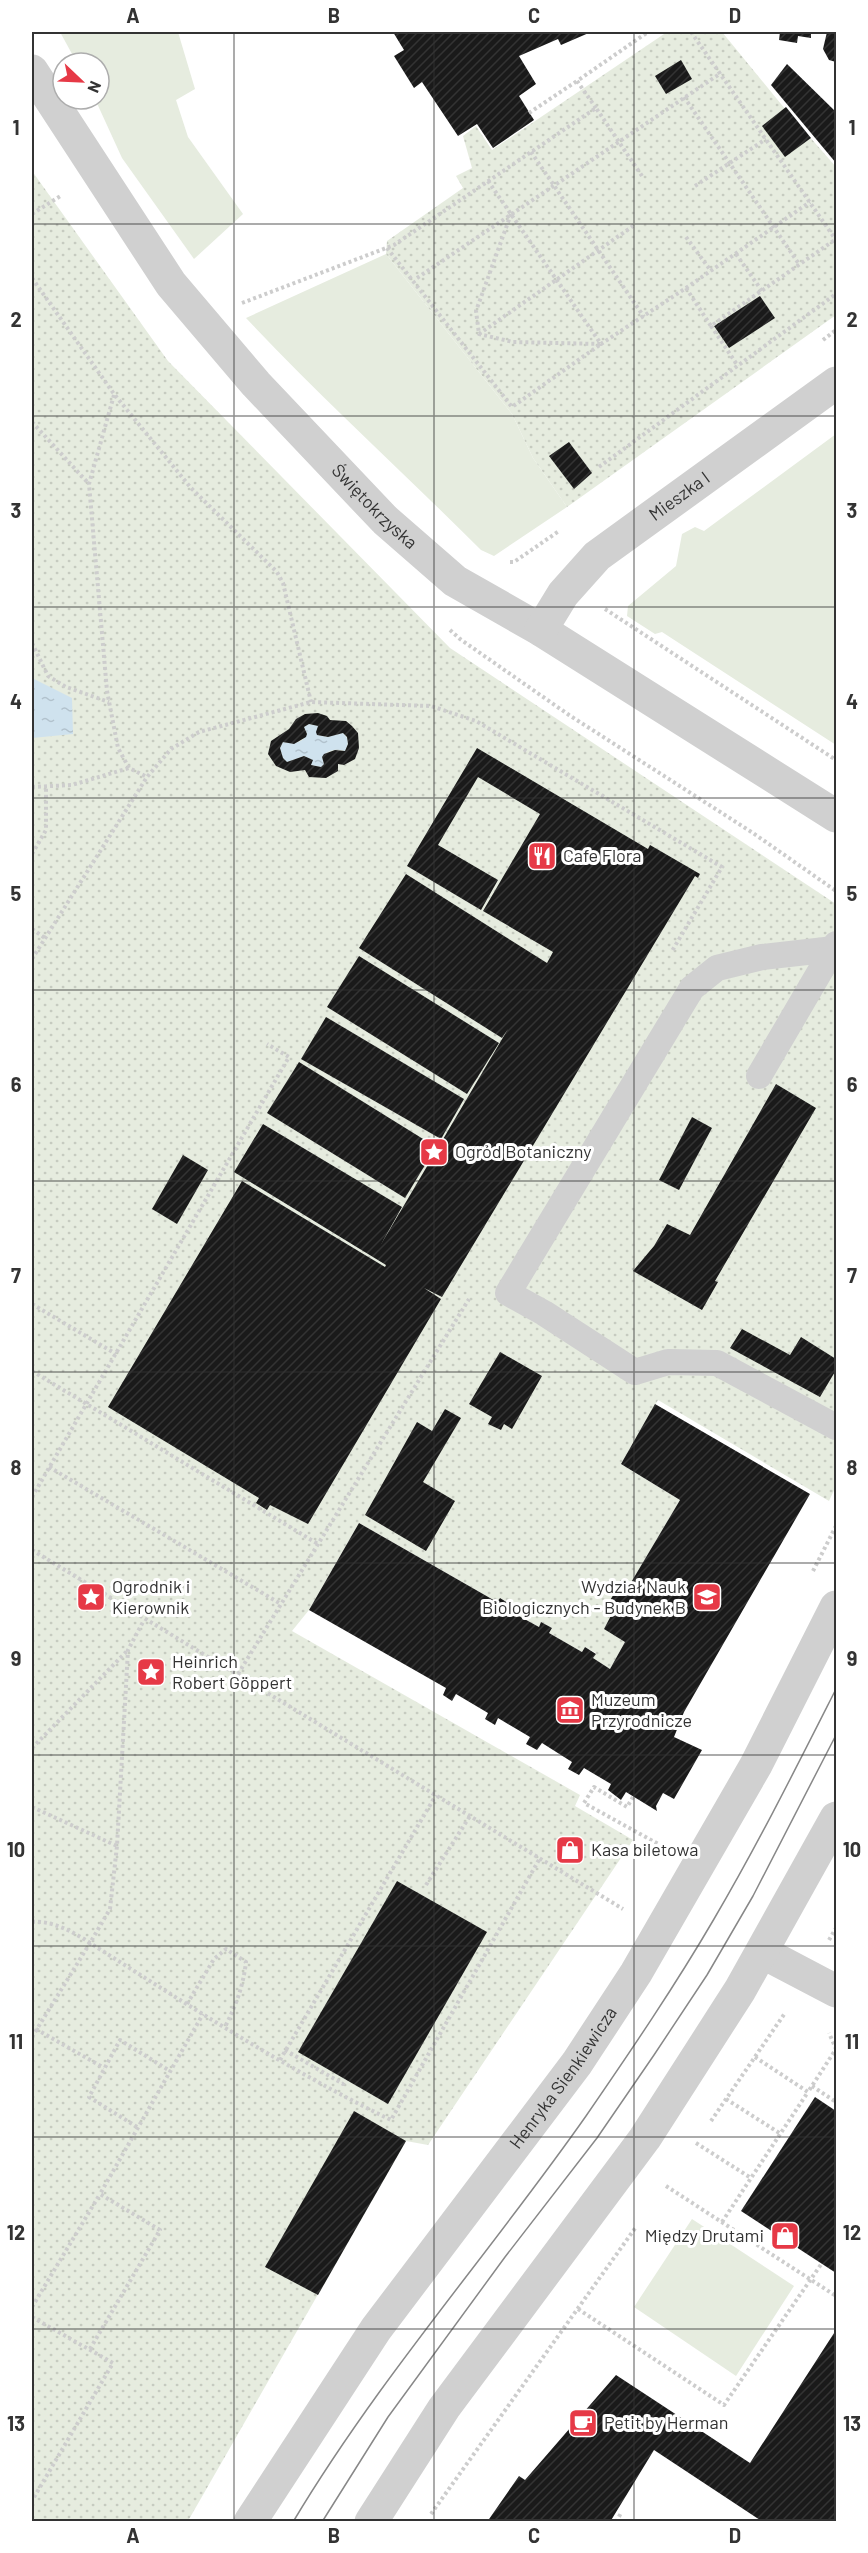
<svg xmlns="http://www.w3.org/2000/svg" width="868" height="2553" font-family="Barlow,sans-serif">
  <defs>
    <pattern id="garden-dots" width="8" height="8" patternUnits="userSpaceOnUse" patternTransform="scale(1.5)"><rect width="8" height="8" fill="#e6ecdf"/><path d="M2 2h.1M6 6h.1" fill="none" stroke="#c6cbc0" stroke-width="1.8" stroke-linecap="round"/></pattern>
    <pattern id="water-ripples" width="26" height="14" patternUnits="userSpaceOnUse" patternTransform="scale(1.5)"><rect width="26" height="14" fill="#cfe2ee"/><path d="M2 4q2-2 4 0t4 0M15 11q2-2 4 0t4 0" fill="none" stroke="#b2c2cd"/></pattern>
    <pattern id="building-hatch" width="6" height="6" patternUnits="userSpaceOnUse" patternTransform="scale(1.5)"><rect width="6" height="6" fill="#1a1a1a"/><path d="M-1 1l2-2M0 6l6-6M5 7l2-2" fill="none" stroke="#333"/></pattern>
  </defs>
  <rect width="100%" height="100%" fill="#fff"/>
  <g fill="#e6ecdf">
    <path d="M60 32H178L195 89 176 100 188 137 243 214 194 259 122 158 95 99H99V63H77Z"/>
    <path d="M386 254 512 414 533 458 567 507 494 556 481 550C403 472 321 398 246 318Z"/>
    <path d="M836 434V745L662 632 655 634 627 616 628 606 676 566 682 534 695 527 704 531Z"/>
    <path d="M692 2219 794 2286 736 2376 634 2307Z"/>
  </g>
  <g fill="url(#garden-dots)">
    <path d="M667 32H722L781 104 836 167V315L567 507 533 458 512 414 386 254 387 241 463 188 456 176 472 168 463 136 476 126 492 150Z"/>
    <path d="M32 171 168 361 450 648 836 904V1486L829 1501 658 1400 621 1464 680 1500 623 1596 615 1592 609 1602 616 1606 625 1642 610 1669 593 1658 596 1653 585 1647 582 1652 549 1633 552 1628 541 1622 539 1627 508 1610 511 1604 500 1598 497 1602 359 1523 309 1610 292 1631 580 1795 575 1806 633 1840 428 2145 406 2141 188 2521H32Z"/>
  </g>
  <g fill="url(#water-ripples)">
    <path d="M32 678 72 698 73 734 32 738Z"/>
    <path d="M309 724 318 726 317 735 327 737 343 733C349 739 349 743 345 751 337 748 327 750 322 757L324 764 321 767 311 765 312 760 304 756 287 762 283 758 280 748 283 742C293 744 302 744 307 734L304 727Z"/>
  </g>
  <g fill="url(#building-hatch)" fill-rule="evenodd">
    <path d="M393 32H591L561 45 558 39 519 56 536 84 519 96 534 120 493 148 477 124 458 136 422 82 414 88 394 56 404 50Z"/>
    <path d="M780 32H811V38L798 36 797 43 779 40Z"/>
    <path d="M827 32H836V62L829 60 823 49Z"/>
    <path d="M681 60 692 79 666 94 655 76Z"/>
    <path d="M787 64 836 112V163L771 85Z"/>
    <path d="M786 107 811 138 785 157 762 126Z"/>
    <path d="M760 296 775 318 729 348 714 326Z"/>
    <path d="M569 442 592 473 574 489 549 456Z"/>
    <path d="M318 713 327 716 330 720 346 721 352 726 358 733 359 748 355 759 344 765 338 764V771L326 778 309 777 305 770 290 772 276 766 268 754 271 741 289 729 296 719 305 714ZM309 724 318 726 316 732 317 735 328 737 343 733 347 737 348 744 345 751 335 750 324 754 322 757 324 764 321 767 311 765 313 760 304 756 287 762 283 758 280 748 283 742 294 744 306 737 307 734 304 727Z"/>
    <path d="M477 748 648 849 650 845 700 874 698 878 695 876 442 1297 424 1288 441 1299 308 1524 270 1505 267 1510 256 1503 259 1498 108 1407 242 1181 385 1267 386 1265 234 1172 263 1124 402 1207 380 1246 508 1029 502 1038 359 948 406 874 547 963 553 952 483 911 540 814 478 777 438 845 498 880 481 910 407 866Z"/>
    <path d="M359 956 499 1043 467 1094 327 1007Z"/>
    <path d="M326 1017 464 1099 441 1139 301 1059Z"/>
    <path d="M299 1062 436 1147 405 1198 267 1113Z"/>
    <path d="M776 1084 816 1108 715 1281 718 1282 702 1310 633 1271 654 1246 667 1224 690 1235Z"/>
    <path d="M692 1117 712 1128 679 1190 659 1180Z"/>
    <path d="M183 1155 208 1170 177 1224 152 1209Z"/>
    <path d="M742 1329 790 1355 801 1337 836 1359V1370L820 1397 730 1348Z"/>
    <path d="M500 1352 542 1376 512 1429 504 1424 501 1430 488 1424 492 1417 469 1404Z"/>
    <path d="M655 1404 810 1494 684 1712 674 1737 702 1750 674 1799 663 1793 656 1806 657 1811 626 1792 621 1800 608 1790 611 1784 584 1768 579 1775 568 1769 572 1762 542 1743 537 1750 526 1744 530 1737 498 1718 495 1725 485 1719 488 1713 456 1694 452 1701 443 1695 446 1688 309 1610 359 1523 497 1602 500 1598 511 1605 508 1610 539 1627 541 1622 552 1628 549 1633 582 1652 585 1647 596 1654 593 1658 610 1669 625 1642 604 1629 616 1606 609 1602 615 1592 623 1596 680 1500 621 1464Z"/>
    <path d="M445 1409 461 1418 423 1482 455 1501 426 1551 365 1515 417 1422 432 1431Z"/>
    <path d="M566 1838 582 1848 574 1860 559 1851Z"/>
    <path d="M397 1881 487 1932 388 2104 298 2052Z"/>
    <path d="M815 2097 836 2111V2273L741 2211Z"/>
    <path d="M354 2111 406 2141 318 2295 265 2267Z"/>
    <path d="M836 2330V2522H763L654 2450 610 2522H487L519 2476 525 2480 616 2375 750 2463Z"/>
  </g>
  <g fill="none" stroke-linecap="round" stroke-linejoin="round">
    <g stroke="#cdcdcd" stroke-width="4" stroke-dasharray="3 3" stroke-linecap="butt">
      <path d="M691 32 836 240"/>
      <path d="M684 97 799 264"/>
      <path d="M596 108 577 81 648 32"/>
      <path d="M529 113 577 81"/>
      <path d="M531 152 644 317"/>
      <path d="M488 181 601 344 686 288 810 202"/>
      <path d="M695 186 766 139"/>
      <path d="M32 214 62 195"/>
      <path d="M511 214 476 311 479 334 633 226"/>
      <path d="M686 237 711 271"/>
      <path d="M387 248 512 407 601 344 513 342 479 334"/>
      <path d="M736 254 762 291"/>
      <path d="M32 278 114 394 191 488 277 572 283 583 311 702"/>
      <path d="M417 278 721 73"/>
      <path d="M686 288 711 326 836 239"/>
      <path d="M242 303 394 245 596 108 642 176"/>
      <path d="M711 326 738 366"/>
      <path d="M823 340 836 330"/>
      <path d="M114 395 89 484 107 691 118 748 129 768 147 777"/>
      <path d="M32 422 89 484"/>
      <path d="M599 467 836 294"/>
      <path d="M32 506V508"/>
      <path d="M510 562H514L559 531"/>
      <path d="M605 609 836 760"/>
      <path d="M450 630 460 639 569 715 753 833 836 891"/>
      <path d="M32 643 48 676 66 687 109 702"/>
      <path d="M32 787 72 785 129 768"/>
      <path d="M32 854 46 830V787"/>
      <path d="M32 929 45 938"/>
      <path d="M32 959 147 777 171 749 199 732 311 702 431 706 476 721 722 867 672 951"/>
      <path d="M32 1304 116 1354"/>
      <path d="M32 1371 318 1544"/>
      <path d="M49 1467 281 1604"/>
      <path d="M32 1497 289 1057 267 1044"/>
      <path d="M32 1550 623 1909"/>
      <path d="M813 1571 836 1526"/>
      <path d="M238 1674 469 1299"/>
      <path d="M32 1748 128 1650"/>
      <path d="M633 1797 627 1807 594 1787 584 1803 660 1845"/>
      <path d="M32 1807 117 1846"/>
      <path d="M426 1885 470 1816"/>
      <path d="M32 1922C51 1920 74 1932 90 1943L110 1909 117 1846 128 1650 144 1620"/>
      <path d="M829 1940 836 1928"/>
      <path d="M187 2004 214 1959 226 1949 246 1962C243 1987 236 2005 225 2027"/>
      <path d="M36 2029 104 2068"/>
      <path d="M32 2037 90 1943C188 2005 286 2069 391 2120L540 1858"/>
      <path d="M285 2050 343 2084 346 2080"/>
      <path d="M755 2057 808 2092 836 2049 829 2033"/>
      <path d="M280 2060 436 1795"/>
      <path d="M812 2086 836 2102"/>
      <path d="M726 2099 781 2134"/>
      <path d="M711 2121 785 2013"/>
      <path d="M137 2127 89 2097 120 2040 170 2071"/>
      <path d="M696 2143 751 2178"/>
      <path d="M666 2186 836 2296"/>
      <path d="M722 2222 808 2092"/>
      <path d="M32 2307 100 2194"/>
      <path d="M578 2309 724 2405 822 2263"/>
      <path d="M32 2317 113 2363 33 2499"/>
      <path d="M90 2349 160 2230 100 2194 203 2014"/>
      <path d="M431 2514 636 2227"/>
      <path d="M616 2522 621 2513"/>
    </g>
    <g stroke="#d0d0d0" stroke-width="26">
      <path d="M834 949 762 957 717 968 692 988 508 1293 544 1313 635 1372 668 1362 717 1363 836 1427"/>
      <path d="M759 1076 836 944"/>
    </g>
    <g stroke="#d0d0d0" stroke-width="33">
      <path id="s1" d="M32 71 171 284 256 384 385 520 455 581 541 630 836 816"/>
      <path id="s2" d="M541 630 563 594 597 556 836 383"/>
      <path d="M762 1952 836 1991"/>
    </g>
    <g stroke="#d0d0d0" stroke-width="33">
      <path id="s3" d="M250 2522 376 2329 577 2063 636 1973 756 1765 836 1607"/>
      <path d="M371 2522 444 2408 645 2138 740 1990 836 1818"/>
    </g>
    <g stroke="#888" stroke-width="1.5">
      <path d="M293 2522C379 2378 490 2253 586 2116 630 2052 675 1986 714 1919 758 1844 797 1766 836 1689"/>
      <path d="M322 2522 388 2417 505 2257 597 2138 654 2055 707 1975 753 1896 836 1735"/>
    </g>
  </g>
  <path fill="none" stroke="#333" stroke-width="1.5" stroke-opacity="0.55" d="M234 32V2522M434 32V2522M634 32V2522M32 224H836M32 416H836M32 607H836M32 798H836M32 990H836M32 1181H836M32 1372H836M32 1563H836M32 1755H836M32 1946H836M32 2137H836M32 2329H836"/>
  <defs>
    <g id="restaurant-square" transform="scale(1.5)"><rect x="-9" y="-9" width="18" height="18" rx="4" fill="#e63946" stroke="#fff"/><path d="M-5-6h1v4h1v-4h1v4h1v-4h1v5L-1.5 .5V6h-2V.5L-5-1ZM5-6V6H3V1.5H1.5Q1.5-4 5-6Z" fill="#fff"/></g>
    <g id="sight-square" transform="scale(1.5)"><rect x="-9" y="-9" width="18" height="18" rx="4" fill="#e63946" stroke="#fff"/><path d="M0-6L1.8-2.2L6-1.7L2.9 1.2L3.7 5.4L0 3.3L-3.7 5.4L-2.9 1.2L-6-1.7L-1.8-2.2Z" fill="#fff"/></g>
    <g id="university-square" transform="scale(1.5)"><rect x="-9" y="-9" width="18" height="18" rx="4" fill="#e63946" stroke="#fff"/><path d="M0-5L7-2L0 1L-7-2ZM-4 1L0 2.5L4 1V4Q0 6-4 4Z" fill="#fff"/></g>
    <g id="museum-square" transform="scale(1.5)"><rect x="-9" y="-9" width="18" height="18" rx="4" fill="#e63946" stroke="#fff"/><path d="M0-6L6-3V-2H-6V-3ZM-5-1h2V3h-2ZM-1-1h2V3h-2ZM3-1h2V3H3ZM-6 4H6V6H-6Z" fill="#fff"/></g>
    <g id="shop-square" transform="scale(1.5)"><rect x="-9" y="-9" width="18" height="18" rx="4" fill="#e63946" stroke="#fff"/><path d="M-5-2.5h2.3a2.7 3.5 0 0 1 5.4 0H5L5.5 6h-11ZM-1.5-2.5h3a1.5 2.3 0 0 0-3 0Z" fill="#fff"/></g>
    <g id="cafe-square" transform="scale(1.5)"><rect x="-9" y="-9" width="18" height="18" rx="4" fill="#e63946" stroke="#fff"/><path d="M-5.5-4.5H6V0H3Q3 3.5 0 3.5H-2.5Q-5.5 3.5-5.5 0ZM3-3.2v2h1.7v-2ZM-6 4.5H4V6H-6Z" fill="#fff"/></g>
  </defs>
  <g fill-rule="evenodd">
    <use href="#restaurant-square" x="542" y="856"/>
    <use href="#sight-square" x="434" y="1152"/>
    <use href="#sight-square" x="91" y="1597"/>
    <use href="#university-square" x="707" y="1597"/>
    <use href="#sight-square" x="151" y="1672"/>
    <use href="#museum-square" x="570" y="1710"/>
    <use href="#shop-square" x="570" y="1850"/>
    <use href="#shop-square" x="785" y="2236"/>
    <use href="#cafe-square" x="583" y="2423"/>
  </g>
  <g text-anchor="middle" stroke-width="6" stroke-linejoin="round" paint-order="stroke">
    <g font-size="18" fill="#333" stroke="#fff">
      <text dy="6" stroke="none"><textPath href="#s2" startOffset="195">Mieszka I</textPath></text>
      <text dy="6" stroke="none"><textPath href="#s1" startOffset="556">Świętokrzyska</textPath></text>
      <text dy="6" stroke="none"><textPath href="#s3" startOffset="544">Henryka Sienkiewicza</textPath></text>
    </g>
    <g font-size="18" fill="#333" stroke="#fff" text-anchor="start">
      <text x="563" y="862">Cafe Flora</text>
      <text x="455" y="1158">Ogród Botaniczny</text>
      <text x="112" y="1593">Ogrodnik i<tspan x="112" dy="21">Kierownik</tspan></text>
      <text x="686" y="1593" text-anchor="end">Wydział Nauk<tspan x="686" dy="21">Biologicznych - Budynek B</tspan></text>
      <text x="172" y="1668">Heinrich<tspan x="172" dy="21">Robert Göppert</tspan></text>
      <text x="591" y="1706">Muzeum<tspan x="591" dy="21">Przyrodnicze</tspan></text>
      <text x="591" y="1856">Kasa biletowa</text>
      <text x="764" y="2242" text-anchor="end">Między Drutami</text>
      <text x="604" y="2429">Petit by Herman</text>
    </g>
  </g>
  <rect width="868" height="2553" fill="none" stroke="#ffffff" stroke-width="66"/>
  <g transform="translate(81 81) rotate(113)"><circle r="28" fill="#ffffff" stroke="#adadad" stroke-width="1.5"/>
  <path d="M0-4.5L10 22L0 15L-10 22Z" fill="#e63946"/>
  <text y="-9" font-size="16" font-weight="bold" text-anchor="middle" fill="#333333">N</text>
  </g>
  <rect x="33" y="33" width="802" height="2487" fill="none" stroke="#333" stroke-width="2"/>
  <g font-size="20" text-anchor="middle" font-weight="bold" fill="#333">
    <text x="133" y="23">A</text>
    <text x="334" y="23">B</text>
    <text x="534" y="23">C</text>
    <text x="735" y="23">D</text>
    <text x="16" y="135">1</text>
    <text x="852" y="135">1</text>
    <text x="16" y="327">2</text>
    <text x="852" y="327">2</text>
    <text x="16" y="518">3</text>
    <text x="852" y="518">3</text>
    <text x="16" y="709">4</text>
    <text x="852" y="709">4</text>
    <text x="16" y="901">5</text>
    <text x="852" y="901">5</text>
    <text x="16" y="1092">6</text>
    <text x="852" y="1092">6</text>
    <text x="16" y="1283">7</text>
    <text x="852" y="1283">7</text>
    <text x="16" y="1475">8</text>
    <text x="852" y="1475">8</text>
    <text x="16" y="1666">9</text>
    <text x="852" y="1666">9</text>
    <text x="16" y="1857">10</text>
    <text x="852" y="1857">10</text>
    <text x="16" y="2049">11</text>
    <text x="852" y="2049">11</text>
    <text x="16" y="2240">12</text>
    <text x="852" y="2240">12</text>
    <text x="16" y="2431">13</text>
    <text x="852" y="2431">13</text>
    <text x="133" y="2543">A</text>
    <text x="334" y="2543">B</text>
    <text x="534" y="2543">C</text>
    <text x="735" y="2543">D</text>
  </g>
</svg>
